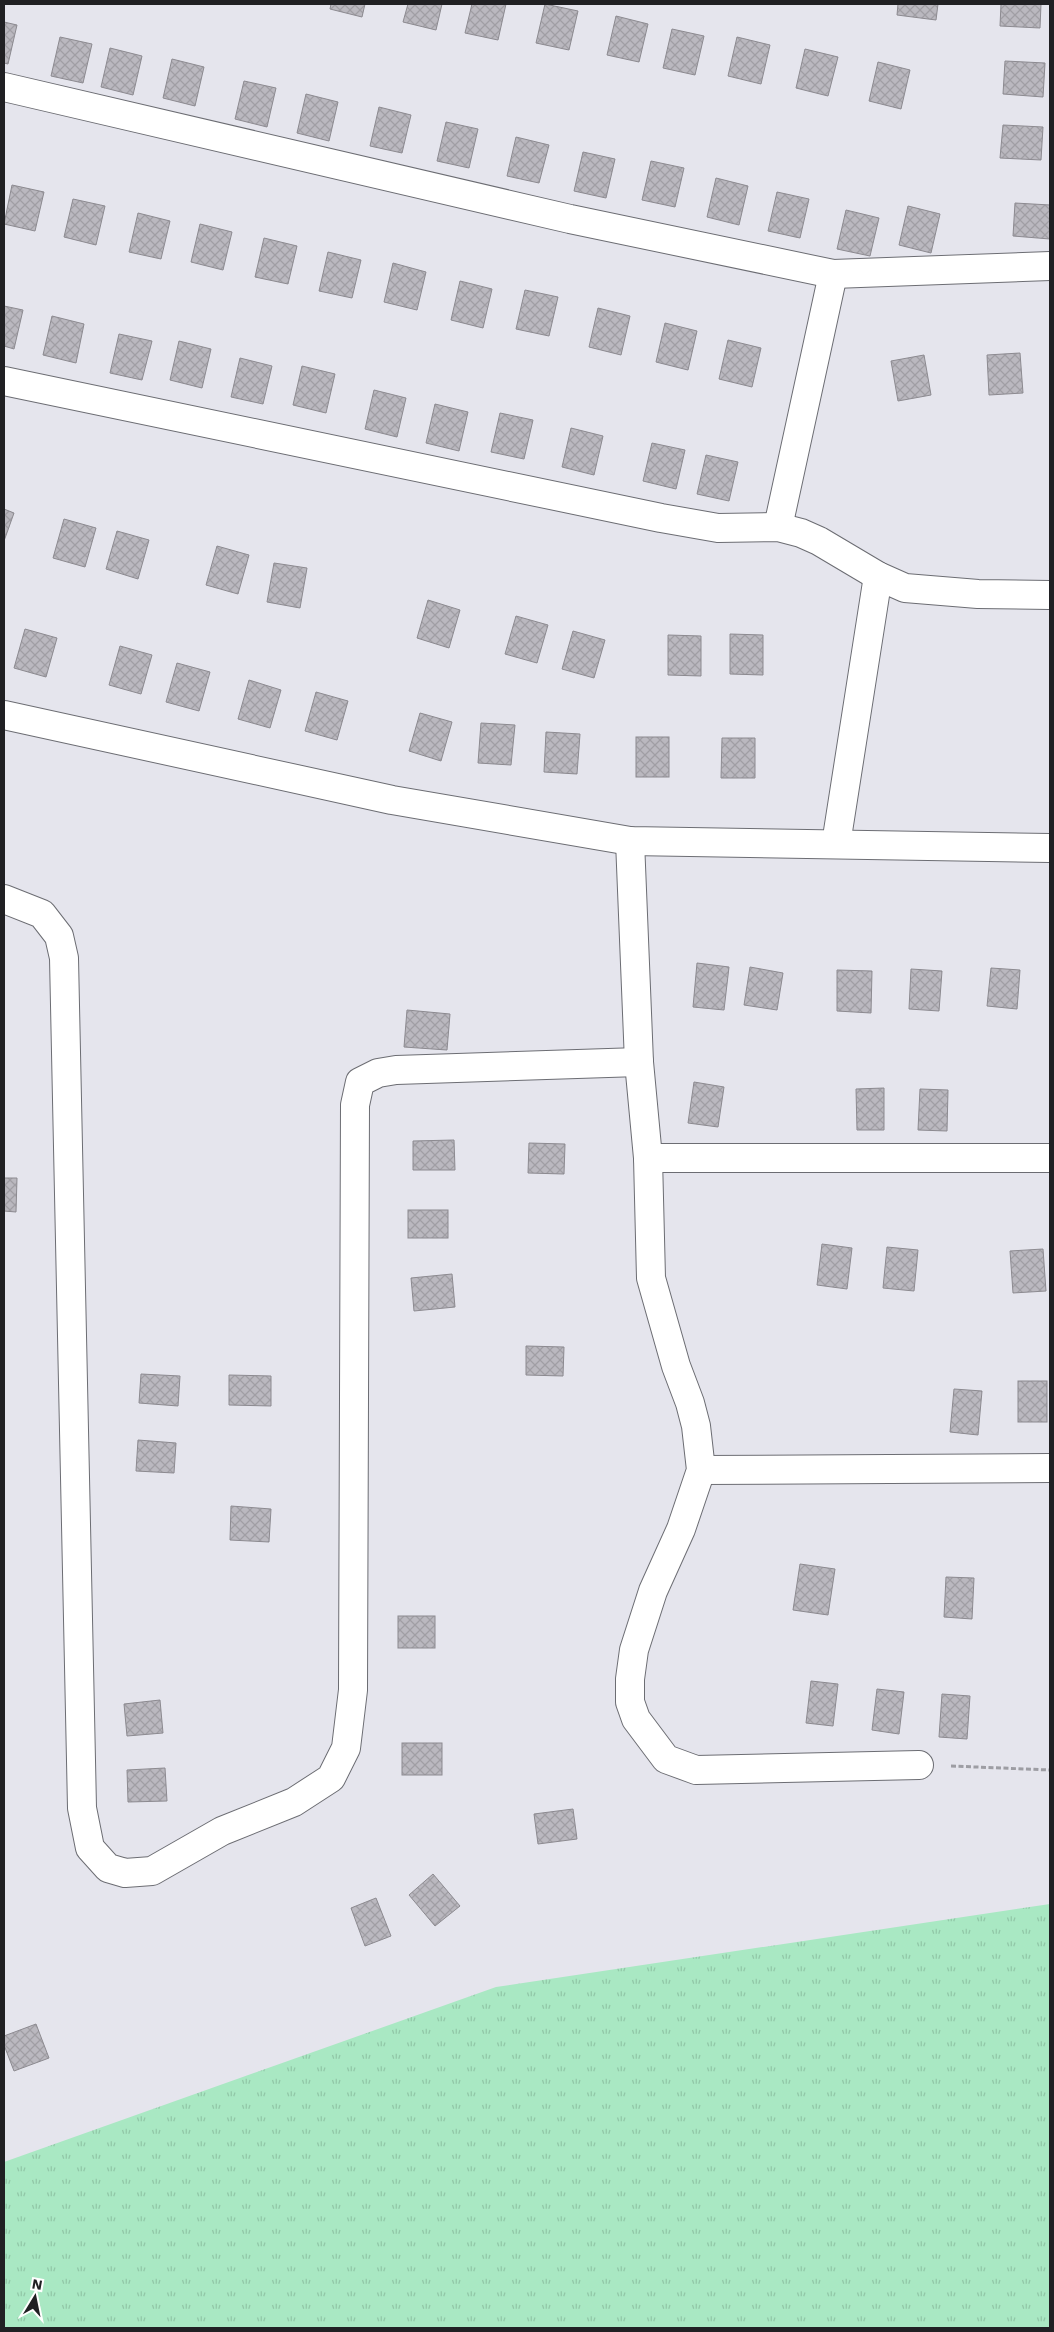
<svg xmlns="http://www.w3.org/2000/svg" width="1054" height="2332" font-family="'Work Sans',sans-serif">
  <defs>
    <pattern id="grass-tufts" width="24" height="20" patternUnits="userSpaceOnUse" patternTransform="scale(1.25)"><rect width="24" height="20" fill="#a9e8c3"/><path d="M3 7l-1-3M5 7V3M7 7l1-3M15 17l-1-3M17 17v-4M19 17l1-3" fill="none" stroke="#91c7a7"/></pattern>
    <pattern id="building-cross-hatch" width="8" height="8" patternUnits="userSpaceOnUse" patternTransform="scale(1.25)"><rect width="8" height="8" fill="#bab8bf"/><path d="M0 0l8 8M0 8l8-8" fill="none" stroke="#a09ea4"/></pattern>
  </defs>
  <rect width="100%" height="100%" fill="#e5e5ed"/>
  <path fill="url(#grass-tufts)" d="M1050 1904V2328H4V2162L496 1987Z"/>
  <g fill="url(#building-cross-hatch)" stroke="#8c8a90">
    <path d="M331 4H365L362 17 330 9Z"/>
    <path d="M408 4H442L436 30 403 22Z"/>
    <path d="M472 4H506L498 40 465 33Z"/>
    <path d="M545 4 578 11 569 50 536 43Z"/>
    <path d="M898 4H938L936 20 897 15Z"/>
    <path d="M1001 4H1041L1040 28 1000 26Z"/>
    <path d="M616 16 648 24 639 62 607 55Z"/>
    <path d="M4 22 17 25 8 64 4 63Z"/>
    <path d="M672 29 704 36 695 75 663 68Z"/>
    <path d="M60 37 92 44 83 83 51 76Z"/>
    <path d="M737 37 770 45 761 84 728 76Z"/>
    <path d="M110 48 142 56 133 95 101 87Z"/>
    <path d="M805 49 838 57 828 96 796 88Z"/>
    <path d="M172 59 204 67 195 106 163 98Z"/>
    <path d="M1005 61 1045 63 1043 97 1003 94Z"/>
    <path d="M878 62 910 70 901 109 869 101Z"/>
    <path d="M244 81 276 88 267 127 235 119Z"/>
    <path d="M306 94 338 102 329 141 297 133Z"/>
    <path d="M379 107 411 115 402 153 370 146Z"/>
    <path d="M446 122 478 129 469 168 437 161Z"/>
    <path d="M1003 125 1043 127 1041 160 1000 158Z"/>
    <path d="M516 137 549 145 539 183 507 176Z"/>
    <path d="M583 152 615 159 606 198 574 191Z"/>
    <path d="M651 161 684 168 675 207 642 200Z"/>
    <path d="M716 178 748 186 739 225 707 217Z"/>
    <path d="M12 185 44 192 35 231 4 224Z"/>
    <path d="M777 192 809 199 800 238 768 231Z"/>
    <path d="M73 199 105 206 96 245 64 237Z"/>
    <path d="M1015 203 1050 205V239L1013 236Z"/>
    <path d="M908 206 940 214 931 253 899 245Z"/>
    <path d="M846 210 879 218 870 256 837 249Z"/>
    <path d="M138 213 170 221 161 259 129 252Z"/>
    <path d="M200 224 232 232 223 270 191 262Z"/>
    <path d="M264 238 297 246 288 284 255 277Z"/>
    <path d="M328 252 361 260 352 298 319 291Z"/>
    <path d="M393 263 426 272 417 310 384 302Z"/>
    <path d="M460 281 492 289 483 328 451 320Z"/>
    <path d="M525 290 558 297 549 336 516 329Z"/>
    <path d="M4 306 23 310 14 349 4 346Z"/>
    <path d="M598 308 630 316 621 355 589 347Z"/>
    <path d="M52 316 84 324 76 363 43 355Z"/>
    <path d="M665 323 697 331 688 370 656 362Z"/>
    <path d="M119 334 152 341 142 380 110 373Z"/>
    <path d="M728 340 761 348 752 387 719 379Z"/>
    <path d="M179 341 211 349 202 388 170 380Z"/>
    <path d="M1020 353 1023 393 989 395 987 355Z"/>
    <path d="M924 355 931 395 898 401 891 361Z"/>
    <path d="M240 358 272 366 263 404 231 397Z"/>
    <path d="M302 366 335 374 326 413 293 405Z"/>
    <path d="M374 390 406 398 397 437 365 429Z"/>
    <path d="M435 404 468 412 459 451 426 443Z"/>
    <path d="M500 413 533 420 524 459 491 452Z"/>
    <path d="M571 428 603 436 594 475 562 467Z"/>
    <path d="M652 443 685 450 676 489 643 481Z"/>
    <path d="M706 455 738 462 729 501 697 494Z"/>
    <path d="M4 509 14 513 4 541Z"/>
    <path d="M64 519 96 528 85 567 53 558Z"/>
    <path d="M117 531 149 540 138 579 106 569Z"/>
    <path d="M217 546 249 555 238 594 206 585Z"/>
    <path d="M274 563 307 568 300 608 267 602Z"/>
    <path d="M428 600 460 610 449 648 417 638Z"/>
    <path d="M516 616 548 625 537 663 505 654Z"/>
    <path d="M25 629 57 638 46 677 14 668Z"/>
    <path d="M573 631 605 640 594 678 562 669Z"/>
    <path d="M730 634 763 635V675L730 674Z"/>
    <path d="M668 635 701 636V676L668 675Z"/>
    <path d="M120 646 152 655 141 694 109 685Z"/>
    <path d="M177 663 210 672 199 711 166 702Z"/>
    <path d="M249 680 281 690 270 728 238 719Z"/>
    <path d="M316 692 348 701 337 740 305 731Z"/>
    <path d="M420 713 452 722 441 761 409 751Z"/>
    <path d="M481 723 515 725 511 765 478 763Z"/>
    <path d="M546 732 580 734 577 774 544 772Z"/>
    <rect x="636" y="737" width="33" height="40"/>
    <path d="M722 738H755V778H721Z"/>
    <path d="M697 963 729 967 724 1010 693 1007Z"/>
    <path d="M750 967 783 973 777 1010 744 1005Z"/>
    <path d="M991 968 1020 970 1017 1009 987 1006Z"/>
    <path d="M911 969 942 971 939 1011 909 1009Z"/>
    <path d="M837 970 872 971 871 1013 837 1011Z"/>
    <path d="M407 1010 450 1014 447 1050 404 1047Z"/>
    <path d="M694 1082 724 1087 718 1127 688 1123Z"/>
    <path d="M884 1088V1130H857L856 1089Z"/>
    <path d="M920 1089 948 1090 947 1131 918 1130Z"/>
    <path d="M454 1140 455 1170H413V1141Z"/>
    <path d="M529 1143 565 1144 564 1174 528 1173Z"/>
    <path d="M4 1178H17L16 1212 4 1211Z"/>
    <rect x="408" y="1210" width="40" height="28"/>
    <path d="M822 1244 852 1248 847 1289 817 1285Z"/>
    <path d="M887 1247 918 1250 914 1291 883 1288Z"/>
    <path d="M1043 1249 1046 1291 1013 1293 1010 1251Z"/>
    <path d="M452 1274 455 1307 414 1311 411 1278Z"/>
    <path d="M526 1346 564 1347 563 1376 526 1375Z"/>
    <path d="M141 1374 180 1376 178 1406 139 1403Z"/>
    <path d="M229 1375 271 1376V1406L229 1405Z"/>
    <rect x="1018" y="1381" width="29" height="41"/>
    <path d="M954 1389 982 1391 978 1435 950 1432Z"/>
    <path d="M138 1440 176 1443 174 1473 136 1471Z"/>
    <path d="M231 1506 271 1509 269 1542 230 1540Z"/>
    <path d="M800 1564 835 1569 828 1615 793 1610Z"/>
    <path d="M946 1577 974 1578 972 1619 944 1617Z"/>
    <rect x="398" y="1616" width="37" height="32"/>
    <path d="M811 1681 838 1684 833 1726 806 1723Z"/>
    <path d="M877 1689 904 1692 899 1734 872 1730Z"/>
    <path d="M942 1694 970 1696 967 1739 939 1737Z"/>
    <path d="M160 1700 163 1733 127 1736 124 1704Z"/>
    <rect x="402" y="1743" width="40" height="32"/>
    <path d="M165 1768 167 1801 128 1802 127 1770Z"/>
    <path d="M573 1809 577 1839 538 1844 534 1814Z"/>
    <path d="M433 1874 460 1906 435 1926 409 1895Z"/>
    <path d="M376 1898 391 1936 365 1946 351 1908Z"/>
    <path d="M36 2024 49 2058 14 2071 4 2045V2036Z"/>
  </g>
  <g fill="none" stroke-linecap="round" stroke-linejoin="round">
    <g stroke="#6c6d73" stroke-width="30">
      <g id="street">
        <path d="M4 87 570 219 833 274 1050 266"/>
        <path d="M4 381 661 518 718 528 778 527 801 533 819 541 878 576 905 588 978 594 1050 595"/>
        <path d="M778 527 833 274"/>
        <path d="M4 715 392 800 630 841 1050 848"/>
        <path d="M630 841 639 1062 648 1158 651 1278 676 1366 690 1403 696 1426 701 1470 681 1529 653 1591 634 1650 630 1679V1702L636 1719 666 1759 696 1770 919 1765"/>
        <path d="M836 844 878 576"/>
        <path d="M4 899 42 914 59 936 64 958 82 1808 90 1848 108 1868 125 1873 152 1871 222 1831 294 1802 331 1778 346 1748 353 1690 355 1105 360 1082 378 1073 396 1070 639 1062"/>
        <path d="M648 1158H1050"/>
        <path d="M701 1470 1050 1468"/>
      </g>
    </g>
    <path stroke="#9d9da3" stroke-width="3" stroke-dasharray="5 2.5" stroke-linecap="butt" d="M951 1766 1050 1770"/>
    <use href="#street" stroke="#fff" stroke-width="28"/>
  </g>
  <rect width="1054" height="2332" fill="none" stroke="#202023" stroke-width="10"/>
  <g transform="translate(35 2297) rotate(10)" stroke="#ffffff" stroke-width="4" paint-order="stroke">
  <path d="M0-4L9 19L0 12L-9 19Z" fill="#202023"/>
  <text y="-8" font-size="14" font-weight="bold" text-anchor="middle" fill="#202023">N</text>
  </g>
</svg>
